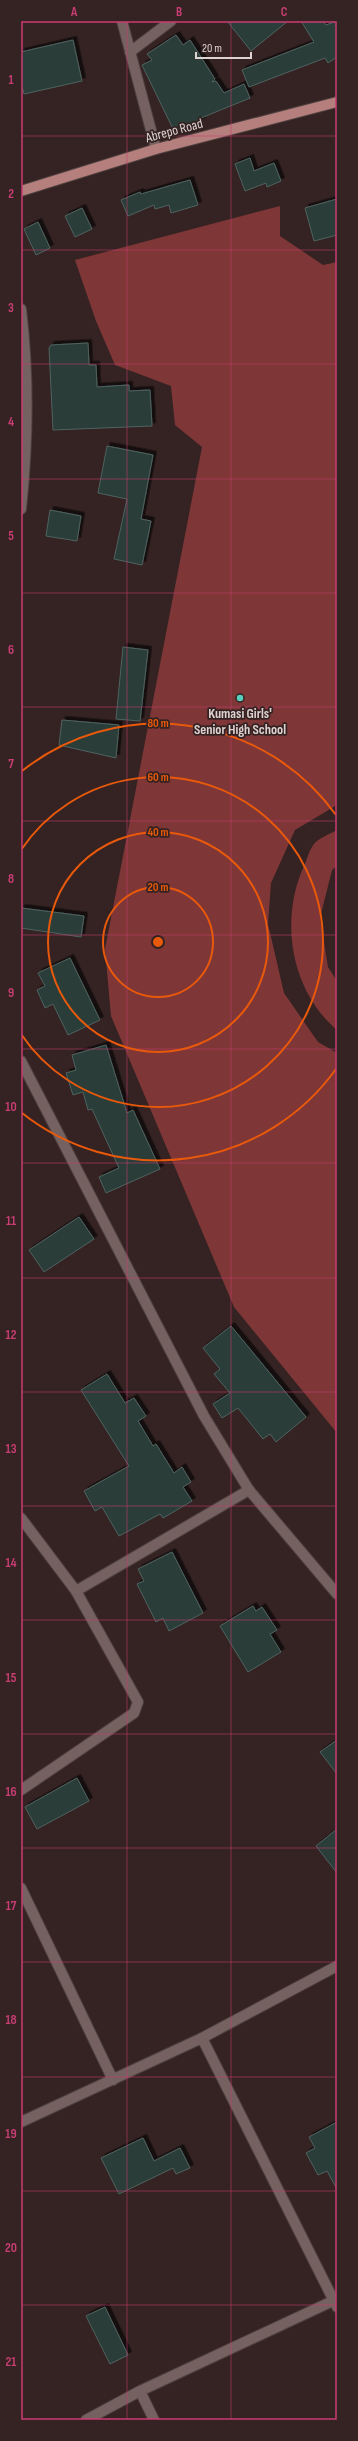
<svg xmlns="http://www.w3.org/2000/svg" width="358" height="2441" font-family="'Sofia Sans Condensed',sans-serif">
  <defs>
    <filter id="shadow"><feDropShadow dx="3.5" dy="-3.5" stdDeviation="0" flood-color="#0009"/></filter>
  </defs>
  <rect width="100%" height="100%" fill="#342322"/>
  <g fill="#7e3637">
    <path d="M280 206V236L323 265 337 262V805L295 830 271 883 268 924 284 993 318 1042 337 1053V1433L234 1307 111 1016 105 949 202 447 175 425 171 386 115 365 96 321 75 260Z"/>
    <path d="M337 830V866L332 870 320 918 328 967 337 981V1030C291 991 279 920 304 866 307 860 309 850 314 844 319 838 330 834 337 830Z"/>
  </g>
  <g fill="#293c39" stroke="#4f6360" filter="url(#shadow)">
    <path d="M227 21H288L251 51Z"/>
    <path d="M301 21H323L326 25 337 21V57L328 63 325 58 249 87 242 70 314 42Z"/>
    <path d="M176 35 183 45 190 40 215 79 212 82 216 81 224 93 244 84 250 98 201 118 202 121 174 131 142 65 152 60 147 54Z"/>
    <path d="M73 40 82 81 24 94 21 83V52Z"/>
    <path d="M250 158 254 171 274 163 281 181 267 187 266 183 245 191 235 164Z"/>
    <path d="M190 180 198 205 171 213 169 205 155 209 154 205 128 216 121 200 140 192 141 194Z"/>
    <path d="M337 199V235L314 241 305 208Z"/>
    <path d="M82 208 92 229 75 237 65 216Z"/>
    <path d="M38 222 50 248 36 255 24 229Z"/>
    <path d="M88 343 89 365H96L97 387 129 385V391L150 390 152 426 53 430 49 348 51 345Z"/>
    <path d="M107 446 153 455 141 519 151 521 142 565 114 559 127 499 98 493Z"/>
    <path d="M50 510 81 516 77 541 46 536Z"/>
    <path d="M123 647 148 650 140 721 116 719Z"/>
    <path d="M62 720 119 725 116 758 59 745Z"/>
    <path d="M21 908 84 916 81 937 21 928Z"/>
    <path d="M70 958 100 1020 68 1035 53 1004 45 1008 37 990 45 986 38 973Z"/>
    <path d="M106 1045 127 1113 133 1110 160 1169 106 1193 99 1177 119 1168 92 1109 88 1110 83 1092 73 1095 66 1073 76 1070 72 1055Z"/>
    <path d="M79 1217 94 1239 44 1272 29 1250Z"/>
    <path d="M231 1326 306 1417 276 1442 270 1434 263 1439 238 1408 222 1418 213 1404 230 1393 214 1374 220 1369 203 1348Z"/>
    <path d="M107 1374 125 1403 134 1398 146 1416 138 1421 153 1446 156 1444 174 1473 182 1467 191 1482 183 1487 192 1501 163 1518 160 1514 119 1536 102 1507 95 1511 84 1491 129 1466 81 1390Z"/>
    <path d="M172 1552 203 1613 169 1631 163 1618 156 1622 137 1584 144 1581 138 1569Z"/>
    <path d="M253 1606 256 1611 262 1607 277 1630 270 1634 281 1652 248 1672 220 1626Z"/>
    <path d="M337 1740V1774L320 1752Z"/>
    <path d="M77 1778 89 1801 37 1829 25 1807Z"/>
    <path d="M337 1829V1873L316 1846Z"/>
    <path d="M337 2122V2189L327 2171 318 2175 306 2153 315 2148 309 2137Z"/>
    <path d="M143 2138 154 2161 180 2148 190 2168 176 2174 173 2168 119 2194 101 2158Z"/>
    <path d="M105 2307 128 2355 110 2364 86 2316Z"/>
  </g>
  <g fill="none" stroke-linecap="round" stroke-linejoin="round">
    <g stroke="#4e403f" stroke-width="12">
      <g id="minor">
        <path d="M122 21 156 149"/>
        <path d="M130 52 171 21"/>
        <path d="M21 309C29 375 28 443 21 509"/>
        <path d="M21 1061 204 1416 249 1490 337 1594"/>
        <path d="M21 1518 76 1591 138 1702 134 1713 21 1790"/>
        <path d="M76 1591 249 1490"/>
        <path d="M21 1888 113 2080"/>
        <path d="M202 2038 337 2307"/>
        <path d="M21 2122 202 2038 337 1966"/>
        <path d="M140 2391 154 2420"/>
        <path d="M86 2420 140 2391 337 2299"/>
      </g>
    </g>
    <g stroke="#4e403f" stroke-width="12">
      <path id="major" d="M21 191 156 149 337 102"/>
    </g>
    <use href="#minor" stroke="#756160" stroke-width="10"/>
    <use href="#major" stroke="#b57f7d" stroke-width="10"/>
  </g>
  <path fill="none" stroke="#c83d73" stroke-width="1" stroke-opacity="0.55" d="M127 21V2420M231 21V2420M21 136H337M21 250H337M21 364H337M21 479H337M21 593H337M21 707H337M21 821H337M21 935H337M21 1049H337M21 1163H337M21 1278H337M21 1392H337M21 1506H337M21 1620H337M21 1734H337M21 1848H337M21 1962H337M21 2077H337M21 2191H337M21 2305H337"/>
  <g fill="none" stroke="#e8590c" stroke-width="2">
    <circle cx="158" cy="942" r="55"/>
    <circle cx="158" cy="942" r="110"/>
    <path d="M21 850A165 165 0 1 1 21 1034"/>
    <path d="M336 1069A219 219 0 0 1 22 1113M22 771A219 219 0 0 1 336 815"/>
  </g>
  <circle fill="#59cebe" stroke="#342322" stroke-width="1.5" cx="240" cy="698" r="4"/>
  <g text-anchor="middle" stroke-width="3.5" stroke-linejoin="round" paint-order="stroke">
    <g font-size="14" fill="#dfd3d2" stroke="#342322">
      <text transform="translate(174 130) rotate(-15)" y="5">Abrepo Road</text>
    </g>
    <g font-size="14" font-weight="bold" fill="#dfd3d2" stroke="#342322">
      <text x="240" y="718">Kumasi Girls'<tspan x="240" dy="16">Senior High School</tspan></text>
    </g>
  </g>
  <circle cx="158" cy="942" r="6" fill="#e8590c" stroke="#342322" stroke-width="2"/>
  <g font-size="12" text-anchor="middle" font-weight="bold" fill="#e8590c" stroke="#342322" stroke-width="3.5" stroke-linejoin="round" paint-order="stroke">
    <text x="158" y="727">80 m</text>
    <text x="158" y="781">60 m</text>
    <text x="158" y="836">40 m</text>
    <text x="158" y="891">20 m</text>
  </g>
  <rect width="358" height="2441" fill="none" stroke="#342322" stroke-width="44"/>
  <path d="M196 52v6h55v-6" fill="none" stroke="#dfd3d2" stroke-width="2"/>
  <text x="202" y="52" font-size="12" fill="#dfd3d2" stroke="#342322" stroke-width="3" paint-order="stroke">20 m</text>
  <rect x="22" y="22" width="314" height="2397" fill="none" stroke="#c83d73" stroke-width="1.5"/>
  <g font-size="13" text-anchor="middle" font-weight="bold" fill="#c83d73">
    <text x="74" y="16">A</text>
    <text x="179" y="16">B</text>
    <text x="284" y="16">C</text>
    <text x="11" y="84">1</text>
    <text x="11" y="198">2</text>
    <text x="11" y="312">3</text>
    <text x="11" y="426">4</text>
    <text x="11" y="540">5</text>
    <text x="11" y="654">6</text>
    <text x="11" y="768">7</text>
    <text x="11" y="883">8</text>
    <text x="11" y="997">9</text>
    <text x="11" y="1111">10</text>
    <text x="11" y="1225">11</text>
    <text x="11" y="1339">12</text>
    <text x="11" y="1453">13</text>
    <text x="11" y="1567">14</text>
    <text x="11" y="1682">15</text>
    <text x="11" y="1796">16</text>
    <text x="11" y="1910">17</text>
    <text x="11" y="2024">18</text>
    <text x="11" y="2138">19</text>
    <text x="11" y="2252">20</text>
    <text x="11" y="2366">21</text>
  </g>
</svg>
